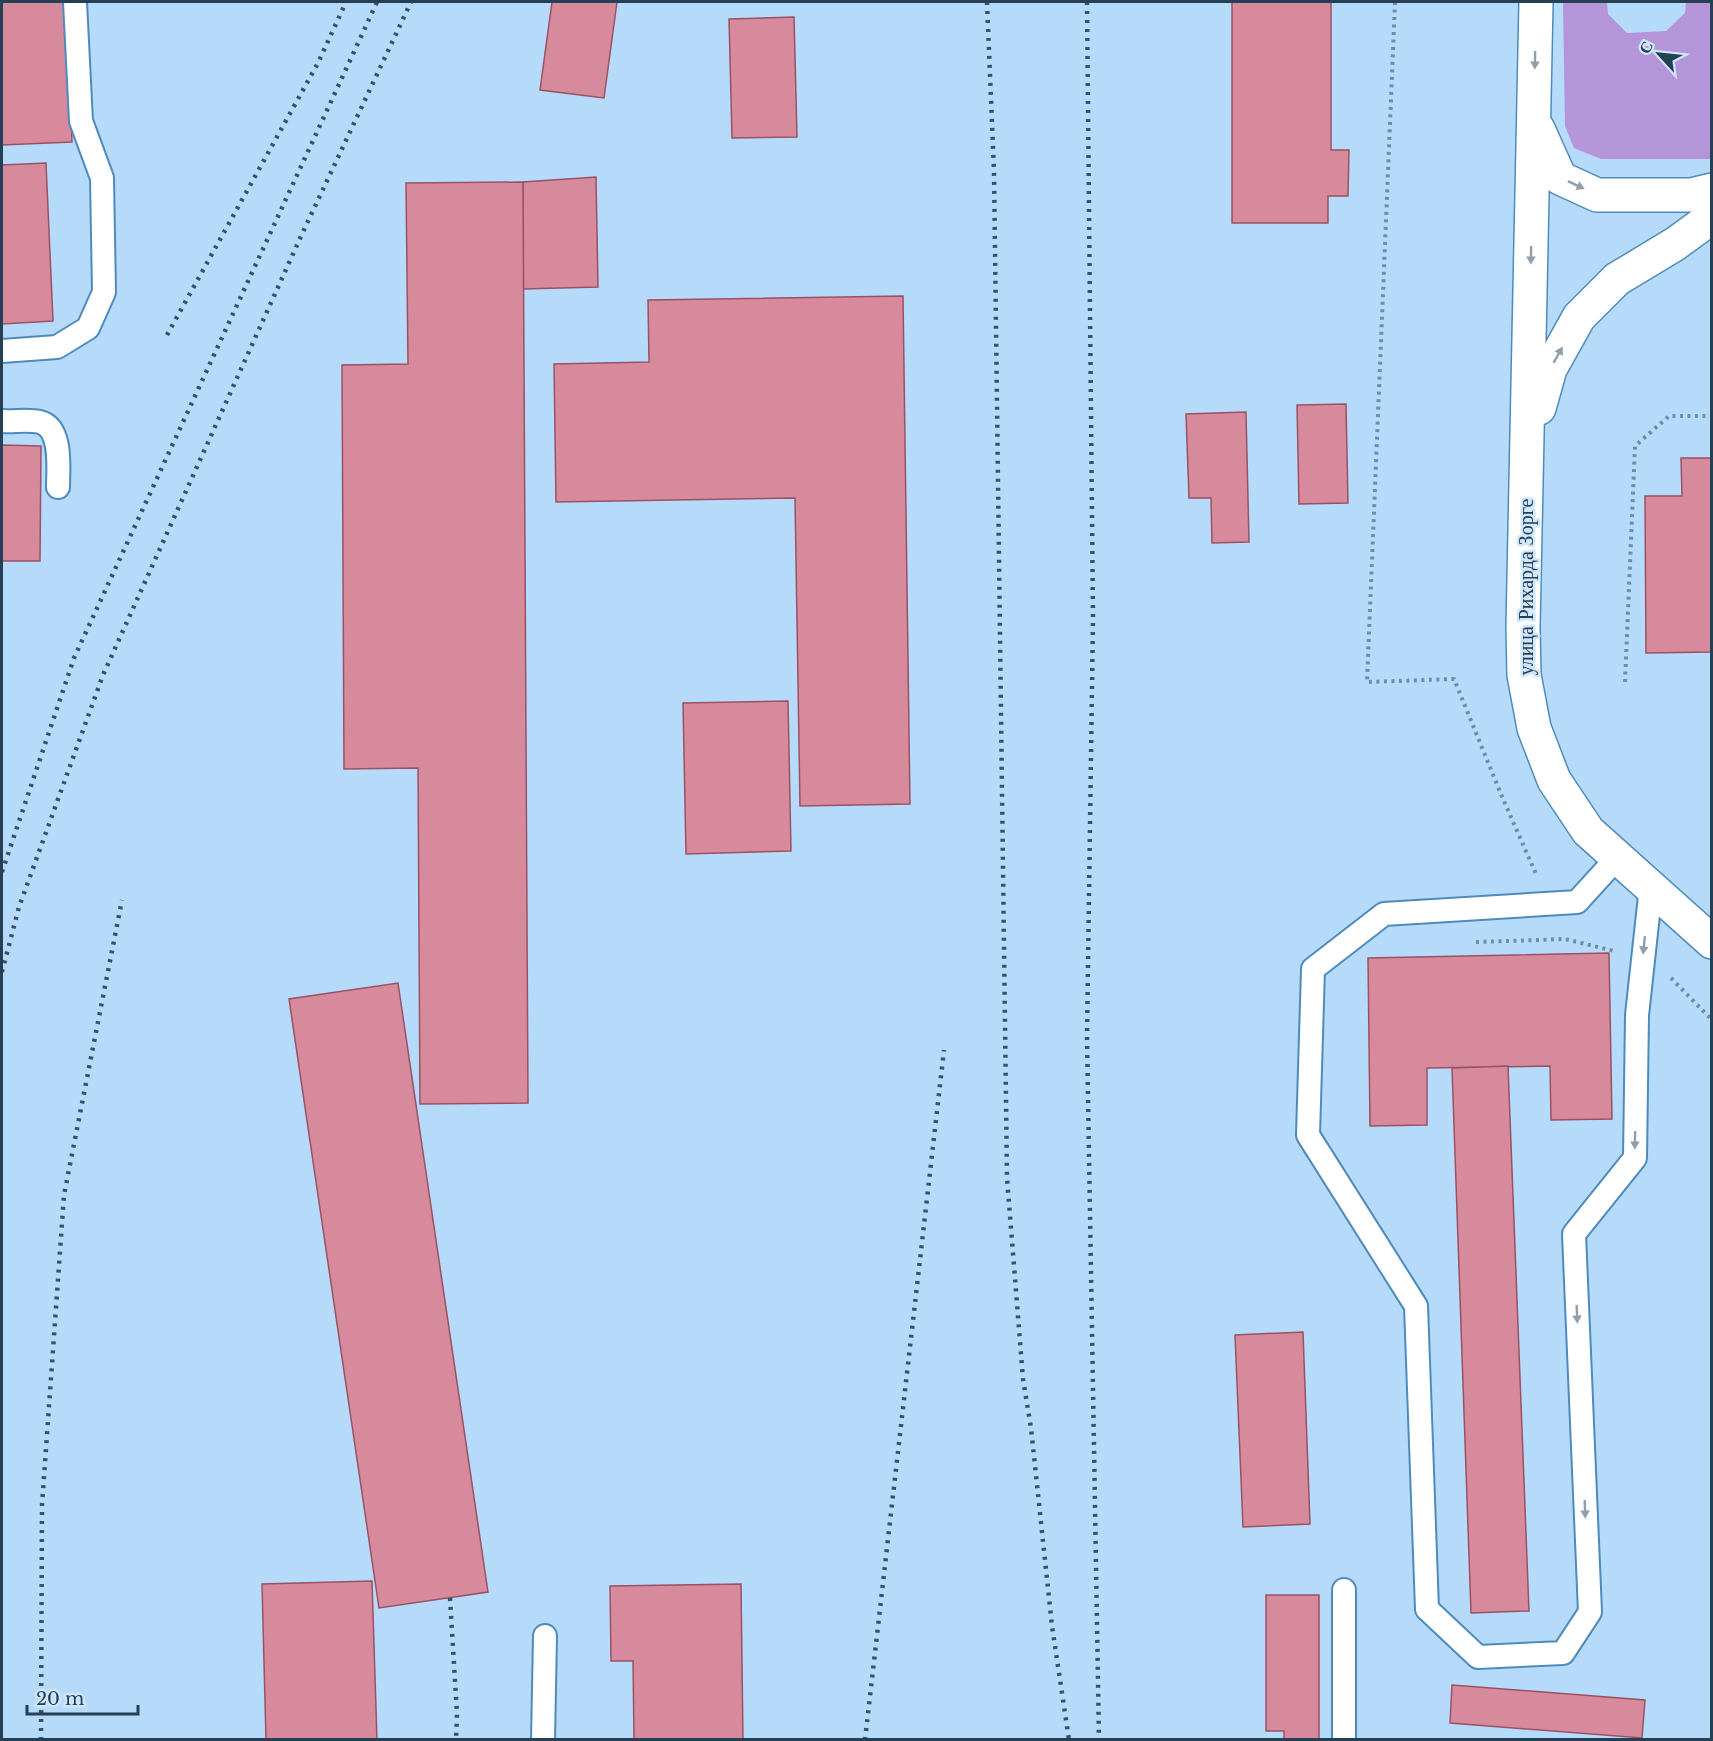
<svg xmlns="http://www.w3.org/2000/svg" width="1713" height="1741" font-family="'Libre Baskerville',serif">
  <rect width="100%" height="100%" fill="#b6dbfa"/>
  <path fill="#b495da" d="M1563 2H1607L1608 14 1627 33 1666 31 1685 13 1686 2H1711V159H1601L1574 148 1565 126Z"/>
  <g fill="#d78a9c" stroke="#995164" stroke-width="1.5">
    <path d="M2 2H66L72 142 2 145Z"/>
    <path d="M552 2H617L604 98 540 90Z"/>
    <path d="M1232 2H1331V150H1349L1348 196H1328V223H1232Z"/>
    <path d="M794 17 797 137 732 138 729 19Z"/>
    <path d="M46 163 53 321 2 324V165Z"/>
    <path d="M596 177 598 287 523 289V182Z"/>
    <path d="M523 182 528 1103 420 1104 418 768 344 769 342 365 408 364 406 183Z"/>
    <path d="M903 296 910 804 800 806 795 498 556 502 554 364 649 362 648 300Z"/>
    <path d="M1346 404 1348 503 1299 504 1297 405Z"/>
    <path d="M1246 412 1249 542 1212 543 1211 498H1189L1186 414Z"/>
    <path d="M2 445 41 446 40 561H2Z"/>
    <path d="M1681 458H1712V652L1646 653 1645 496H1682Z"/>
    <path d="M788 701 791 851 686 854 683 703Z"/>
    <path d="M1609 953 1612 1119 1551 1120 1550 1066 1427 1068V1125L1370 1126 1368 958Z"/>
    <path d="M398 983 488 1592 379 1608 289 999Z"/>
    <path d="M1508 1066 1529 1611 1471 1613 1452 1068Z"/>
    <path d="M1303 1332 1310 1524 1243 1527 1235 1335Z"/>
    <path d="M372 1581 377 1740H266L262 1584Z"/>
    <path d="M741 1584 743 1740H634L633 1661H611L610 1586Z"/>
    <path d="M1266 1595H1319V1740H1284V1731H1266Z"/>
    <path d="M1452 1685 1645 1700 1642 1738 1450 1723Z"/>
  </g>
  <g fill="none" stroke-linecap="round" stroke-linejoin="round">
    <g stroke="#4e8bbc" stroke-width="26">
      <g id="lane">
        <path d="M2 351 57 347 88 328 104 292 102 178 81 121 75 2"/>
        <path d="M2 421C13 422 29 419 40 422 63 428 58 470 58 487"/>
        <path d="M1618 857 1577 902 1384 914 1313 969 1308 1135 1416 1306 1427 1609 1478 1657 1563 1653 1590 1612 1574 1234 1635 1158 1637 1015 1651 887"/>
        <path d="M543 1740 545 1636"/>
        <path d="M1344 1740V1590"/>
      </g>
    </g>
    <g stroke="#4e8bbc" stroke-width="36">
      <g id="secondary">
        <path d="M1536 2 1523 627 1524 675 1534 728 1554 780 1588 831 1712 942"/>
        <path d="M1538 129 1560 178 1597 195H1691L1712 190"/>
        <path d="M1539 408 1550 369 1579 317 1617 279 1675 244 1712 217"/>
      </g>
    </g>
    <g stroke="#6e8da7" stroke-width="4" stroke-dasharray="3 4.5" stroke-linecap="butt">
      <path d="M1395 2 1367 682 1454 679 1503 799 1536 874"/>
      <path d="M1625 682 1635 446 1669 416H1712"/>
      <path d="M1476 942 1565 939 1614 951"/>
      <path d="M1671 978 1712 1020"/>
    </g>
    <use href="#lane" stroke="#fff" stroke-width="22"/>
    <use href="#secondary" stroke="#fff" stroke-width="33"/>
    <g stroke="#365268" stroke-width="4.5" stroke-dasharray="3 6" stroke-linecap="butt">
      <path d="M987 2 994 171 1007 1178 1023 1379 1031 1428 1052 1626 1069 1740"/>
      <path d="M1087 2 1093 617 1087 1036 1099 1740"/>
      <path d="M167 335 318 63 346 2"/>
      <path d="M2 872 74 658 377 2"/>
      <path d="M2 972 19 907 103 675 302 234 411 2"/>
      <path d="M450 1598 457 1714 456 1740"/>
      <path d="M41 1740 42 1505 64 1195 122 900"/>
      <path d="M865 1740 944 1050"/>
    </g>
  </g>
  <defs><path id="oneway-solid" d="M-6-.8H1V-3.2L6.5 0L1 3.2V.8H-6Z" transform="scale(1.5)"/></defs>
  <g fill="#929faa">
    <use href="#oneway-solid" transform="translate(1535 60) rotate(91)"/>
    <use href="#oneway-solid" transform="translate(1576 185) rotate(25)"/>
    <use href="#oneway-solid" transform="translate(1531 255) rotate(91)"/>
    <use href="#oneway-solid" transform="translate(1558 355) rotate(-61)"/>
    <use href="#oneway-solid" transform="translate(1644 945) rotate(96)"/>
    <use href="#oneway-solid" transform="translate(1635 1140) rotate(91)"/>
    <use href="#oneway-solid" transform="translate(1577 1314) rotate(88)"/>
    <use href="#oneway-solid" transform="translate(1585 1509) rotate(88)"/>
  </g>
  <g text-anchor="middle" stroke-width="5" stroke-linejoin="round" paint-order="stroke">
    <g font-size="20" fill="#253f54" stroke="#cee7fc">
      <text transform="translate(1526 587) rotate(-90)" y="7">улица Рихарда Зорге</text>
    </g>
  </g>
  <rect width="1713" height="1741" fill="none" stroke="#253f54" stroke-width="6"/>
  <g transform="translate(1659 54) rotate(297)" stroke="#cee7fc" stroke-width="4.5" paint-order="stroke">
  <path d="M0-4.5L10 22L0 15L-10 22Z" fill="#253f54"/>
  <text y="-9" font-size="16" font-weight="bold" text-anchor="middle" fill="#253f54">С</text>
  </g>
  <path d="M27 1705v9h111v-9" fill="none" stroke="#253f54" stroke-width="3"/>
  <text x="36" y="1705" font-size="18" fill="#253f54" stroke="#cee7fc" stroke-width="4.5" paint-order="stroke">20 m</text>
</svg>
